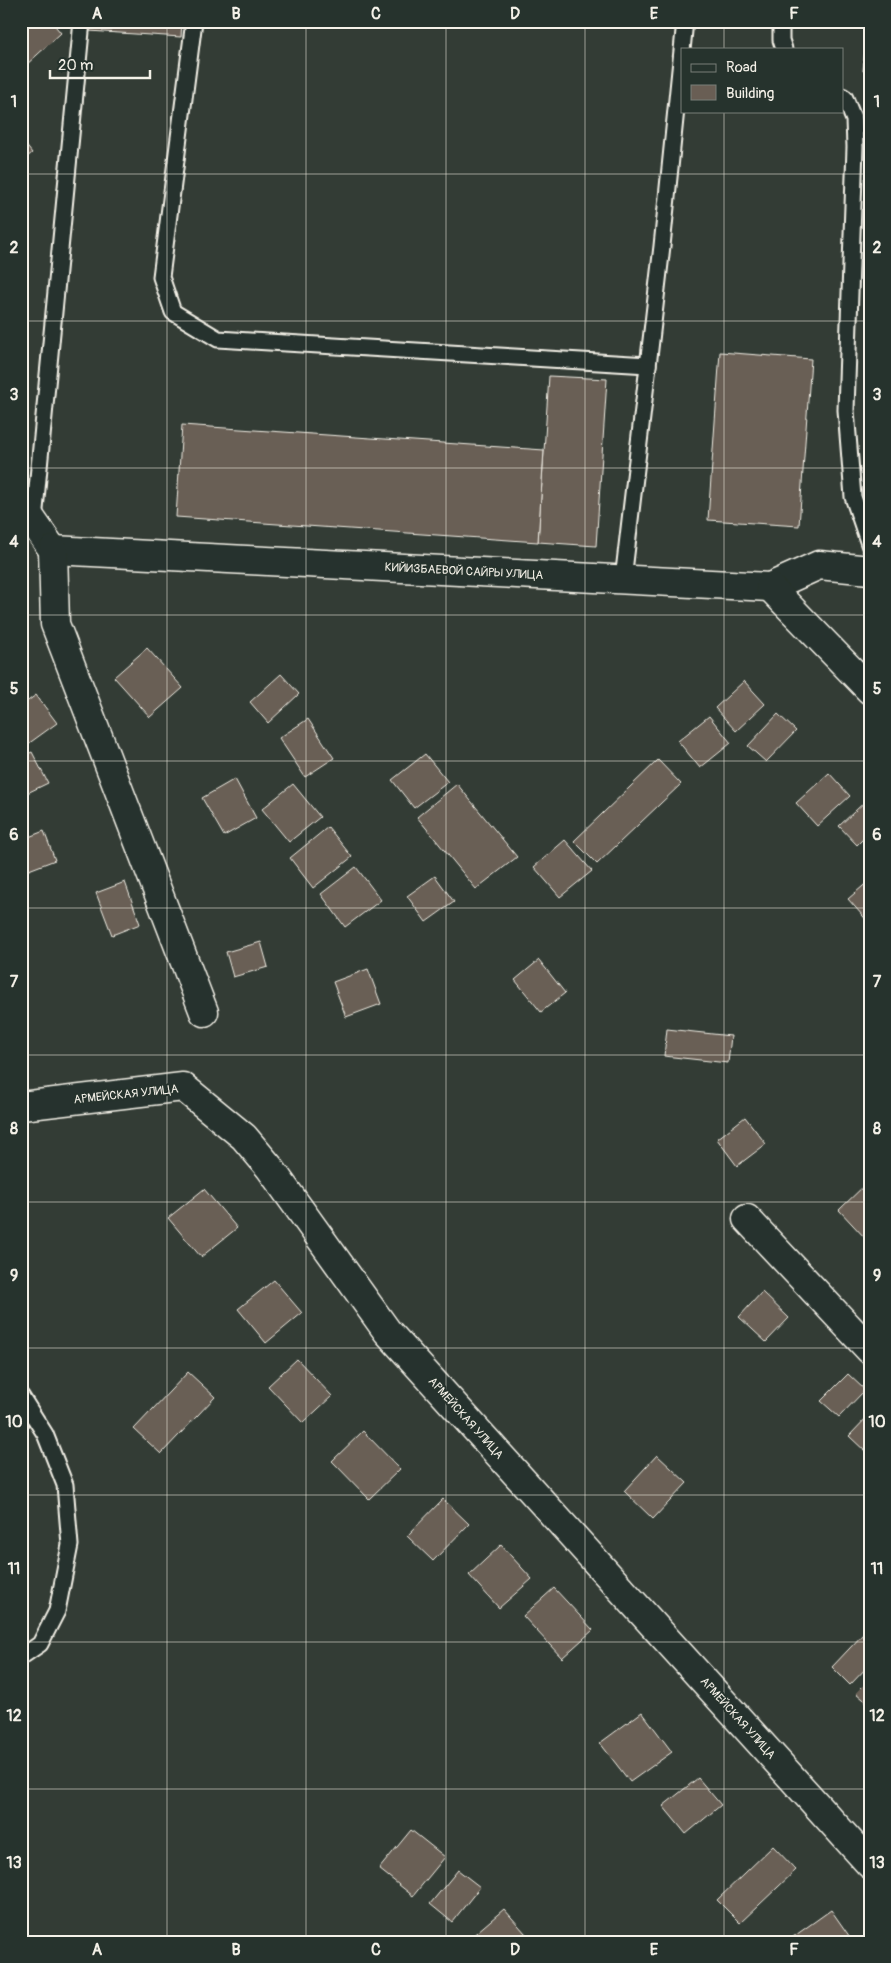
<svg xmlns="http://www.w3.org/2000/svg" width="891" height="1963" font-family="Pangolin,sans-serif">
  <rect width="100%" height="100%" fill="#333c35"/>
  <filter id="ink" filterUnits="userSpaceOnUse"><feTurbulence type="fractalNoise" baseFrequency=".02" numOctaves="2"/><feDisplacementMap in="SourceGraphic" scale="10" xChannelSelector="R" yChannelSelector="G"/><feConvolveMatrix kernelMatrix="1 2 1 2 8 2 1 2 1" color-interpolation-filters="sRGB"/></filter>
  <g filter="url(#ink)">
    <g fill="#695e54" stroke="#f4f1e8">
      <path d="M21 21H51L61 33 25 66 21 62Z"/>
      <path d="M90 21H182L181 37 89 31Z"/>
      <path d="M866 36H870V72L863 71Z"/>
      <path d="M21 139 32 153 21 162Z"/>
      <path d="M720 352 811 359 799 526 708 520Z"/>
      <path d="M549 376 607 379 596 546 538 542Z"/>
      <path d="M182 425 544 450 538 542 176 517Z"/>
      <path d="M147 648 183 688 150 717 114 677Z"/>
      <path d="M281 674 299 694 268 723 250 702Z"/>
      <path d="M744 681 765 704 736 731 715 708Z"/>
      <path d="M36 695 57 723 28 744 21 735V706Z"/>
      <path d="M778 714 796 731 766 762 748 746Z"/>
      <path d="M709 716 731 743 700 768 678 741Z"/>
      <path d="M308 719 334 758 305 777 279 738Z"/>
      <path d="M32 752 48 783 21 796V757Z"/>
      <path d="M425 754 448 782 414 808 392 780Z"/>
      <path d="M658 760 681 784 597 864 574 841Z"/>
      <path d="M829 773 850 796 817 826 796 803Z"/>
      <path d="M235 779 256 818 224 836 202 798Z"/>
      <path d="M293 784 320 817 289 842 262 809Z"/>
      <path d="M457 784 517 857 476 889 417 817Z"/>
      <path d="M870 797V832L857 845 839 826Z"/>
      <path d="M328 827 352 857 313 888 290 858Z"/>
      <path d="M44 831 55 860 21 873V840Z"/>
      <path d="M565 840 592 871 560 897 534 867Z"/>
      <path d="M356 867 381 900 345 927 321 894Z"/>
      <path d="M435 876 454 902 426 922 407 896Z"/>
      <path d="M870 880V924L848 899Z"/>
      <path d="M125 882 140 924 112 935 96 893Z"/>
      <path d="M261 942 268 967 233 977 226 952Z"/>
      <path d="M539 960 565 993 541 1012 515 980Z"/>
      <path d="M368 969 381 1004 346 1017 333 982Z"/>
      <path d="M667 1029 731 1036 728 1063 664 1056Z"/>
      <path d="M745 1117 766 1144 737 1166 717 1139Z"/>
      <path d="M869 1181 870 1235 866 1239 839 1210Z"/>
      <path d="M204 1189 237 1228 201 1257 168 1218Z"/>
      <path d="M274 1280 302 1313 266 1343 238 1309Z"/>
      <path d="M762 1292 789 1318 766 1342 739 1317Z"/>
      <path d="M297 1359 332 1396 303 1423 268 1386Z"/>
      <path d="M188 1372 215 1397 161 1454 134 1429Z"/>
      <path d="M848 1374 865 1390 839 1417 821 1401Z"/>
      <path d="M870 1414V1451L867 1453 849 1436Z"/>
      <path d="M363 1431 400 1469 369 1499 332 1461Z"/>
      <path d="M657 1455 687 1483 653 1519 624 1491Z"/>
      <path d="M443 1499 469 1524 433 1561 407 1536Z"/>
      <path d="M501 1545 532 1579 499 1608 469 1575Z"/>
      <path d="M554 1588 593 1630 562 1658 523 1616Z"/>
      <path d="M866 1631 870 1635V1664L850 1685 832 1667Z"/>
      <path d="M870 1679V1705L856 1693Z"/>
      <path d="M642 1712 672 1752 630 1782 600 1743Z"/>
      <path d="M698 1778 721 1805 686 1834 663 1806Z"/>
      <path d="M411 1830 445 1857 413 1896 379 1869Z"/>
      <path d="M773 1846 796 1870 740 1923 717 1900Z"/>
      <path d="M458 1870 480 1887 452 1922 430 1904Z"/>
      <path d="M504 1909 533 1942H474L470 1938Z"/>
      <path d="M831 1910 852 1940 849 1942H797L793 1937Z"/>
    </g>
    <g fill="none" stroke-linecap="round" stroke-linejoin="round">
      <g stroke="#f4f1e8" stroke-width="19">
        <g id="lane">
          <path d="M194 21 161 277 173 312 218 339 648 365"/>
          <path d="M781 21V40L784 49"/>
          <path d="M842 96 845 98 854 120 855 147 846 410 853 497 870 547"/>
          <path d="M34 520 82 21"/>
          <path d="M623 580 662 246 685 21"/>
          <path d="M21 1396 45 1434 65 1485 70 1545 57 1611 40 1644 21 1657"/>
        </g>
      </g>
      <g stroke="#f4f1e8" stroke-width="31">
        <g id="street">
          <path d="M21 504 53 550"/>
          <path d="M53 550 770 587 819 565 870 570"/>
          <path d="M53 550 55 624 204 1012"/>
          <path d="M770 587 870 690"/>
          <path d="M21 1106 183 1087 244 1137 270 1168 387 1331 870 1864"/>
          <path d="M747 1219 870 1350"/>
        </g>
      </g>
      <use href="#lane" stroke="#26332d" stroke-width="15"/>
      <use href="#street" stroke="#26332d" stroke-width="28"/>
    </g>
  </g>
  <path fill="none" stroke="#f4f1e8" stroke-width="1" stroke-opacity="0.55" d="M167 21V1942M306 21V1942M446 21V1942M585 21V1942M724 21V49M724 111V1942M21 174H870M21 321H870M21 468H870M21 615H870M21 761H870M21 908H870M21 1055H870M21 1202H870M21 1348H870M21 1495H870M21 1642H870M21 1789H870"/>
  <g text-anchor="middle" stroke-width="4" stroke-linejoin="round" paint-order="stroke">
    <g font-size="12" fill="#f4f1e8" stroke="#26332d">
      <text transform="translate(464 571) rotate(3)" y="4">КИЙИЗБАЕВОЙ САЙРЫ УЛИЦА</text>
      <text transform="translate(126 1094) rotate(-6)" y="4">АРМЕЙСКАЯ УЛИЦА</text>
      <text transform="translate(466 1418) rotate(48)" y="4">АРМЕЙСКАЯ УЛИЦА</text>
      <text transform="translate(738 1718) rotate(48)" y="4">АРМЕЙСКАЯ УЛИЦА</text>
    </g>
  </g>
  <rect width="891" height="1963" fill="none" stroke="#26332d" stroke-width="55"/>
  <rect x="681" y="48" width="162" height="65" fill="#26332d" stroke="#787f78"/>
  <rect x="691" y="64" width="25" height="8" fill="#26332d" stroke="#787f78"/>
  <text x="726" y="72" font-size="15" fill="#f4f1e8">Road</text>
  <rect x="691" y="85" width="25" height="15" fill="#695e54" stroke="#787f78"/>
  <text x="726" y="98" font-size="15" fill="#f4f1e8">Building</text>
  <path d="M50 70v8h100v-8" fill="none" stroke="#f4f1e8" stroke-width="2.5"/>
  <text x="58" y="70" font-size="15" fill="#f4f1e8" stroke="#26332d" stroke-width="4" paint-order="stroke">20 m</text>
  <rect x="28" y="28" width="836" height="1908" fill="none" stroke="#f4f1e8" stroke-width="2"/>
  <g font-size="16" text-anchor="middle" font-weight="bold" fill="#f4f1e8">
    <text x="97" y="19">A</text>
    <text x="236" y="19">B</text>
    <text x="376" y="19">C</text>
    <text x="515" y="19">D</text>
    <text x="654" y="19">E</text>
    <text x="794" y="19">F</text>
    <text x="14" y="107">1</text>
    <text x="877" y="107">1</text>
    <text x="14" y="253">2</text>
    <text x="877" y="253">2</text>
    <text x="14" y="400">3</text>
    <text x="877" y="400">3</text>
    <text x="14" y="547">4</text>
    <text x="877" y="547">4</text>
    <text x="14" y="694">5</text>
    <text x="877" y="694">5</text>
    <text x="14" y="840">6</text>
    <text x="877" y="840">6</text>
    <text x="14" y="987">7</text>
    <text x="877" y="987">7</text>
    <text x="14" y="1134">8</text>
    <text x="877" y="1134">8</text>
    <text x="14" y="1281">9</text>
    <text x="877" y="1281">9</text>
    <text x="14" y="1427">10</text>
    <text x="877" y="1427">10</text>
    <text x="14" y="1574">11</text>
    <text x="877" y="1574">11</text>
    <text x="14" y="1721">12</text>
    <text x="877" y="1721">12</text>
    <text x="14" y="1868">13</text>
    <text x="877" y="1868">13</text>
    <text x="97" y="1955">A</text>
    <text x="236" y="1955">B</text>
    <text x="376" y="1955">C</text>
    <text x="515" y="1955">D</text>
    <text x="654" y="1955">E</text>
    <text x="794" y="1955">F</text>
  </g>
</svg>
